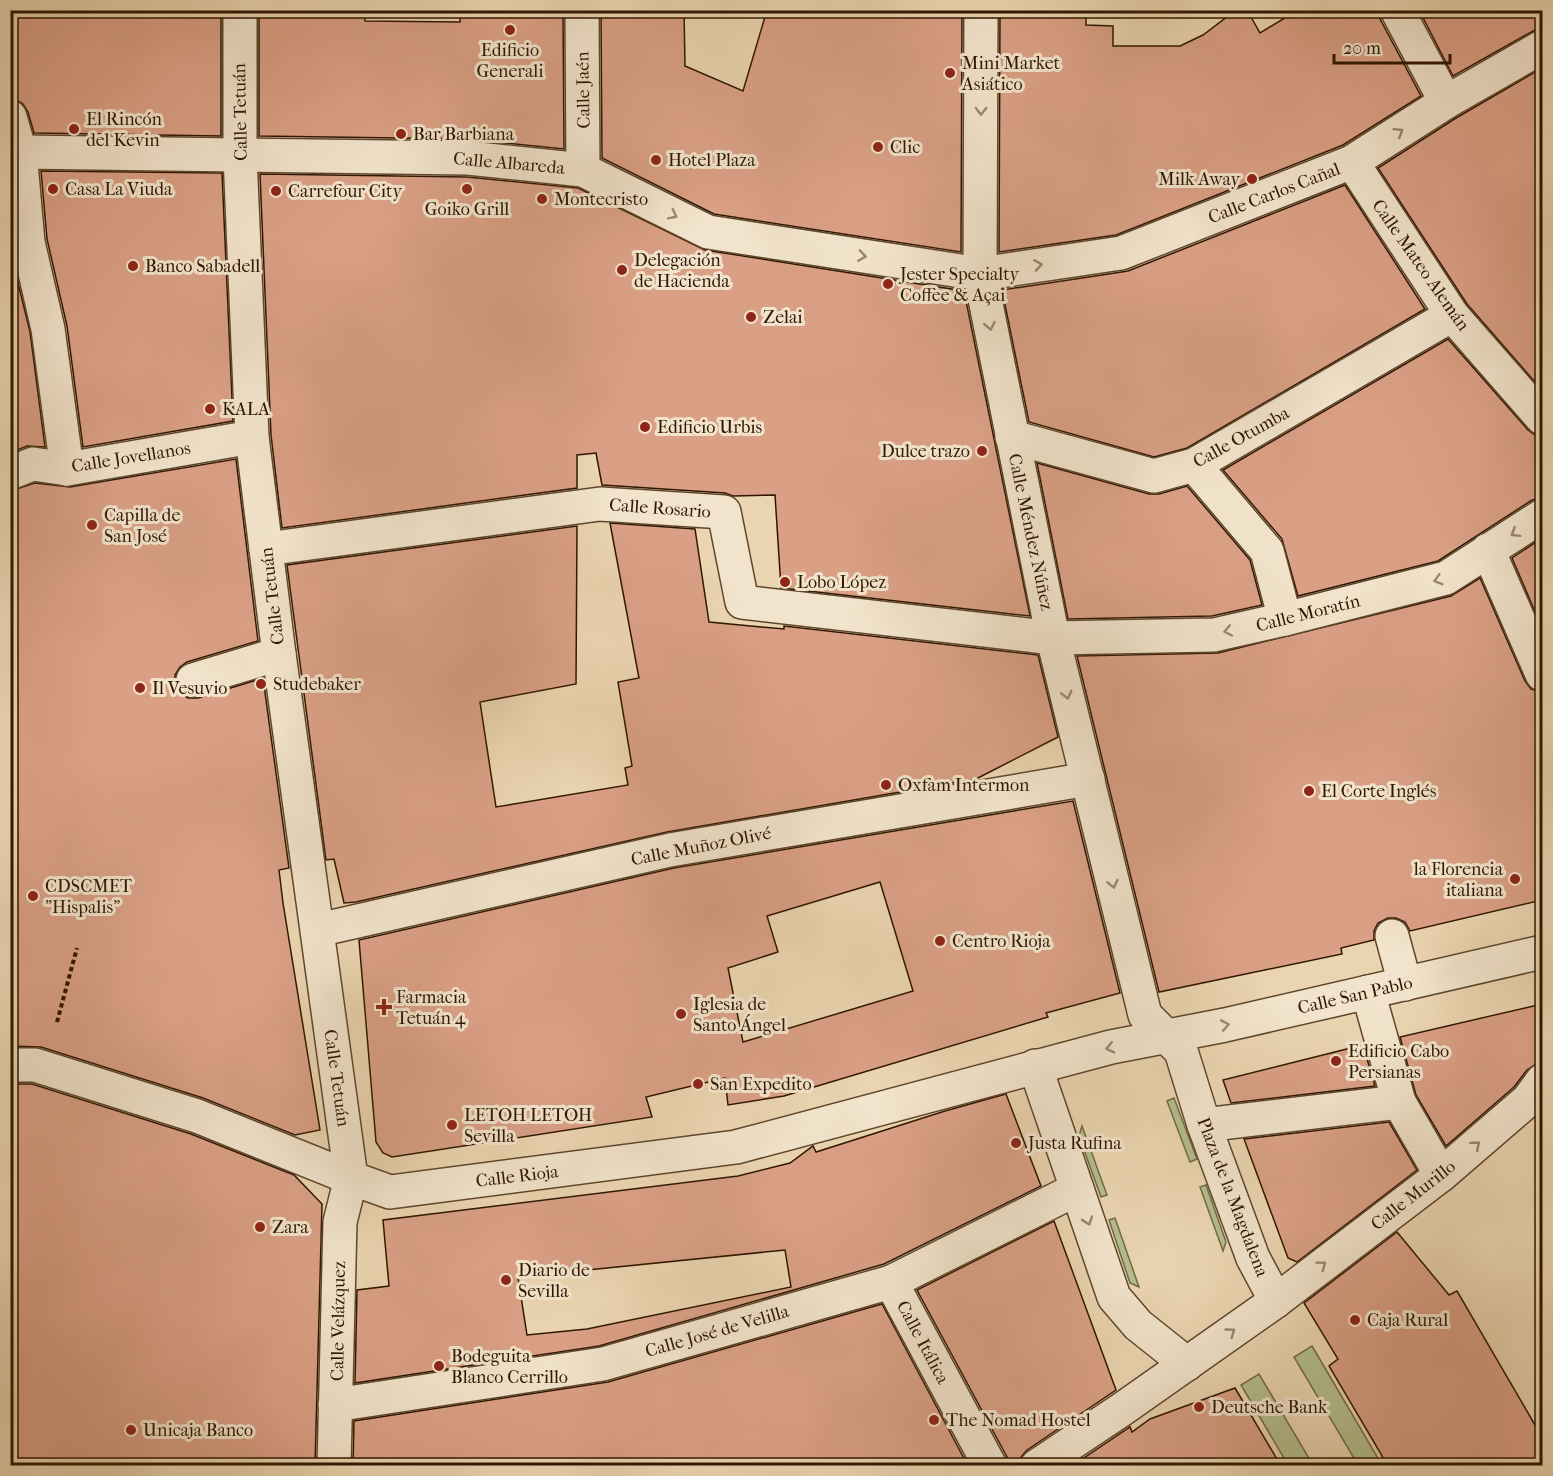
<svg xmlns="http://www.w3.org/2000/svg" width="1553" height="1476" font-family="'IM FELL French Canon',serif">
  <rect width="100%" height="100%" fill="#ebd5b1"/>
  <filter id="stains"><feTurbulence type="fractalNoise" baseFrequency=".00333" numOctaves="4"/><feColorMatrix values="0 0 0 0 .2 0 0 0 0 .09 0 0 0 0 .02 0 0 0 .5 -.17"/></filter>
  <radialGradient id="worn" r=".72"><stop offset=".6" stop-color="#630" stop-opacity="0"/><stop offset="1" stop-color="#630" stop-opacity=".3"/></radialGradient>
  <g fill="#b4be8e" stroke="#726a48" stroke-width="1.5">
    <path d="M1174 1098 1197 1159 1190 1162 1167 1101Z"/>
    <path d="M1082 1126 1107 1195 1101 1197 1079 1136Z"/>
    <path d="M1206 1185 1226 1242 1223 1251 1200 1187Z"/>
    <path d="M1115 1218 1139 1287 1130 1283 1109 1220Z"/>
    <path d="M1312 1346 1382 1465H1358L1294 1357Z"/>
    <path d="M1259 1374 1313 1465H1288L1241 1385Z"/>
  </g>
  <g fill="#daa086" stroke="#2f1601" stroke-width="1.5" fill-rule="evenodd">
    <path d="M10 10H221V136L34 133 28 112 23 104 15 99H10Z"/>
    <path d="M259 10H365V21L460 22V10H563L564 149 468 139 259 136Z"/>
    <path d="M601 10H684L685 66 743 91 767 10H962L961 252 714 214 602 158Z"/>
    <path d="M1000 10H1086V25L1113 26V46H1180L1203 35 1236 10H1247L1260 33 1298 10H1378L1380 19 1421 96 1343 145 1116 235 999 252Z"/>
    <path d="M1419 10H1542V28L1533 31 1453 76Z"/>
    <path d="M1542 68V390L1467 304 1378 168 1456 118Z"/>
    <path d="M41 171 222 173 233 421 83 447 67 326 47 239Z"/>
    <path d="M260 174 467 177 578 188 705 250 964 291 1030 616 781 588 775 495 733 496 725 493 602 485 596 453 577 455V488L282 528 271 435Z"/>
    <path d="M1345 185 1425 309 1187 448 1154 457 1029 422 1002 290 1128 271Z"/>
    <path d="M10 250 30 332 45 447 27 446 10 453Z"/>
    <path d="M1448 339 1528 430 1535 435 1542 436V498L1532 500 1438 561 1298 596 1282 539 1223 470Z"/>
    <path d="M236 459 258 641 187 662 180 667 175 675V685L181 694 188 698H198L263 678 289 868 279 870 283 903 320 1130 295 1135 203 1098 41 1047 10 1046V491L35 483 70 487Z"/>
    <path d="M1037 463 1149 494H1159L1187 486 1250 560 1262 605 1212 616 1068 619Z"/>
    <path d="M610 523 695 529 709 622 784 629V626L1038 655 1058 737 976 779 667 832 356 902 344 903 334 859 326 860 287 565 577 526 576 684 480 702 496 807 628 785 625 768 632 766 618 682 639 678Z"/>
    <path d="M1542 538V628L1512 558Z"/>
    <path d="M1480 578 1525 681 1531 689 1542 692V900L1410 931 1405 922 1396 918H1388L1378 923 1374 931V940L1341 948 1342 954 1159 992 1077 656 1218 653 1451 596Z"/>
    <path d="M1073 801 1120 993 1046 1013 1048 1017 784 1096 728 1105 725 1078 646 1097 652 1117 392 1157 383 1153 376 1142 359 940 674 868ZM880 882 913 991 743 1042 728 968 778 952 767 916Z"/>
    <path d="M1542 1004V1055L1536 1064 1527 1070 1514 1087 1446 1146 1416 1095 1400 1037Z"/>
    <path d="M1363 1045 1375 1086 1231 1103 1223 1080Z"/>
    <path d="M10 1084H32L191 1134 294 1175 322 1204 315 1466H10Z"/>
    <path d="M1006 1094 1041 1186 884 1264 599 1346 355 1383 357 1290 389 1286 383 1220 738 1176 790 1163 813 1146 816 1152 945 1111ZM785 1250 791 1287 587 1329 527 1335 518 1277Z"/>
    <path d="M1389 1122 1417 1170 1297 1262 1288 1258 1244 1139Z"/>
    <path d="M1054 1221 1116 1390 1027 1450 1021 1457 1019 1466H1009L1007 1457 917 1290Z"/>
    <path d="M1397 1232 1449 1295 1457 1291 1542 1437V1466H1388L1329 1366 1338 1359 1304 1303Z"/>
    <path d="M882 1304 968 1466H353L354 1421 608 1382Z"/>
    <path d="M1235 1388 1281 1466H1072L1130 1427 1132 1432 1150 1419Z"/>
  </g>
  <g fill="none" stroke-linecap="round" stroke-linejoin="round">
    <g stroke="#5e462d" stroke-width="36">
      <g id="minor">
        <path d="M240 10V156L252 437 279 654 351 1178 340 1222 334 1466"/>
        <path d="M582 10 583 170"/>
        <path d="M981 10 980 274 1053 638 1145 1015 1181 1051 1204 1125 1253 1258 1276 1301"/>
        <path d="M1397 10 1446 102"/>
        <path d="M10 117 20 152 28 242 48 329 67 469"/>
        <path d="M20 152 468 158 583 170 708 232 980 274 1121 253 1352 162 1446 102 1542 47"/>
        <path d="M1352 162 1452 315 1542 418"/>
        <path d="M1012 437 1154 476 1194 465 1452 315"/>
        <path d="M1194 465 1267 551 1285 619"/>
        <path d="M10 473 33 464 67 469 252 437"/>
        <path d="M266 549 600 504 724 512 742 602 1053 638 1214 635 1285 619 1446 578 1542 516"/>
        <path d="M1488 550 1542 674"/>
        <path d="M193 680 279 654"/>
        <path d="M318 930 670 850 1088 779"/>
        <path d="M1392 936 1405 984"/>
        <path d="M1368 992 1399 1102 1441 1175"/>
        <path d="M10 1065H35L197 1116 351 1178 390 1192 736 1147 1111 1047 1225 1025 1542 952"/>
        <path d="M1035 1066 1114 1297 1138 1325 1187 1364"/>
        <path d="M1204 1125 1399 1102"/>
        <path d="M891 1282 990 1466"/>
        <path d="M335 1405 603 1364 891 1282 1077 1189"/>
        <path d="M1037 1466 1121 1410 1276 1301 1441 1175 1528 1100 1542 1081"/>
      </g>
    </g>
    <path stroke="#2f1601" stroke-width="4" stroke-dasharray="4.5 3" stroke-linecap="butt" d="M57 1022 77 948"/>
    <use href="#minor" stroke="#f2e4cc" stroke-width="33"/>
  </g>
  <defs><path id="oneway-chevron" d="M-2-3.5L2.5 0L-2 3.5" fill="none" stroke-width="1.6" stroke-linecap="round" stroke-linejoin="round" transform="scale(1.5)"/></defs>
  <g stroke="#9a8771">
    <use href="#oneway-chevron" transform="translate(981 111) rotate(90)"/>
    <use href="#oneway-chevron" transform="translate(1399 132) rotate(-32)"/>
    <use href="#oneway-chevron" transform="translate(673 215) rotate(27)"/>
    <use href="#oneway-chevron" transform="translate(862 256) rotate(9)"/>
    <use href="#oneway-chevron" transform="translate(1038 265) rotate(-9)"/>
    <use href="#oneway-chevron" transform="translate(990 326) rotate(79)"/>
    <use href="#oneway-chevron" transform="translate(1515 533) rotate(148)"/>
    <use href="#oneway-chevron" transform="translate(1438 580) rotate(164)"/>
    <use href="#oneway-chevron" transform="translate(1228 631) rotate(168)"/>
    <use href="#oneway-chevron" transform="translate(1067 695) rotate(76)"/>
    <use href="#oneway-chevron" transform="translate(1113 884) rotate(77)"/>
    <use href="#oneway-chevron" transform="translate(1225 1025) rotate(-11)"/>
    <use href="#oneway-chevron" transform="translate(1110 1048) rotate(167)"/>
    <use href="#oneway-chevron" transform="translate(1476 1145) rotate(-41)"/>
    <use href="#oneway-chevron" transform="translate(1088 1221) rotate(71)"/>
    <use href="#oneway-chevron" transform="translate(1322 1265) rotate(-37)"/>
    <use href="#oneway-chevron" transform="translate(1231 1332) rotate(-36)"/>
  </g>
  <g fill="#8f2418" stroke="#f2e4cc" stroke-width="2">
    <circle cx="510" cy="30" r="6"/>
    <circle cx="950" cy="73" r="6"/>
    <circle cx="74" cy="129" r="6"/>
    <circle cx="401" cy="134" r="6"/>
    <circle cx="878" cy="147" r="6"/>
    <circle cx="656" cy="160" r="6"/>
    <circle cx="1252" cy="179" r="6"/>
    <circle cx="53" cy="189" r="6"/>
    <circle cx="467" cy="189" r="6"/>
    <circle cx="276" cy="191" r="6"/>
    <circle cx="542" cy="199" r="6"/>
    <circle cx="133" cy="266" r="6"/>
    <circle cx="622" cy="270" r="6"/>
    <circle cx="888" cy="284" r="6"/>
    <circle cx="751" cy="317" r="6"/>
    <circle cx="210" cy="409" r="6"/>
    <circle cx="645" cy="427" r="6"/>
    <circle cx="982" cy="451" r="6"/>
    <circle cx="92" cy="525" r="6"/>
    <circle cx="785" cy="582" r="6"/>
    <circle cx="261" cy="684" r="6"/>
    <circle cx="140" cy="688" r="6"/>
    <circle cx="886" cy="785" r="6"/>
    <circle cx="1309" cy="791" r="6"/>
    <circle cx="1515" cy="879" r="6"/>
    <circle cx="33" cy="896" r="6"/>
    <circle cx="940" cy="941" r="6"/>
    <path d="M381 998h6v6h6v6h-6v6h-6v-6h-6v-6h6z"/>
    <circle cx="681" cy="1014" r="6"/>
    <circle cx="1336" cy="1061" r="6"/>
    <circle cx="698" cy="1084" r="6"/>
    <circle cx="452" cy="1125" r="6"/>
    <circle cx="1016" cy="1143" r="6"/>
    <circle cx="260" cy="1227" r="6"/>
    <circle cx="506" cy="1280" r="6"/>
    <circle cx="1355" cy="1320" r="6"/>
    <circle cx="439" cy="1366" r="6"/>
    <circle cx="1199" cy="1407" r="6"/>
    <circle cx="934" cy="1420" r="6"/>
    <circle cx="131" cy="1430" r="6"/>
  </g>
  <g text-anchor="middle" stroke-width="6" stroke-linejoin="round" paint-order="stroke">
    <g font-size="18" fill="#2f1601" stroke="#f2e4cc" text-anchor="start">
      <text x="510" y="56" text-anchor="middle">Edificio<tspan x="510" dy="21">Generali</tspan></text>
      <text x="962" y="69">Mini Market<tspan x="962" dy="21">Asiático</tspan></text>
      <text x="86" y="125">El Rincón<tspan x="86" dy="21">del Kevin</tspan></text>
      <text x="413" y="140">Bar Barbiana</text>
      <text x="890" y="153">Clic</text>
      <text x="668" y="166">Hotel Plaza</text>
      <text x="1240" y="185" text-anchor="end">Milk Away</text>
      <text x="65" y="195">Casa La Viuda</text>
      <text x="288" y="197">Carrefour City</text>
      <text x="554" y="205">Montecristo</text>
      <text x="467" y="215" text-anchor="middle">Goiko Grill</text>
      <text x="634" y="266">Delegación<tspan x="634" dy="21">de Hacienda</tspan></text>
      <text x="145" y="272">Banco Sabadell</text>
      <text x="900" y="280">Jester Specialty<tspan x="900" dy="21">Coffee &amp; Açai</tspan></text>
      <text x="763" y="323">Zelai</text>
      <text x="222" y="415">KALA</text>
      <text x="657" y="433">Edificio Urbis</text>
      <text x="970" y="457" text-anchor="end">Dulce trazo</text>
      <text x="104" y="521">Capilla de<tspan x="104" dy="21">San José</tspan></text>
      <text x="797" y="588">Lobo López</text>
      <text x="273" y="690">Studebaker</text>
      <text x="152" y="694">Il Vesuvio</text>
      <text x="898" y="791">Oxfam Intermon</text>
      <text x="1321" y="797">El Corte Inglés</text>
      <text x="1503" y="875" text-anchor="end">la Florencia<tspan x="1503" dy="21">italiana</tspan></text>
      <text x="45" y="892">CDSCMET<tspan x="45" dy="21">"Hispalis"</tspan></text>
      <text x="952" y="947">Centro Rioja</text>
      <text x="396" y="1003">Farmacia<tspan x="396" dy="21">Tetuán 4</tspan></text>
      <text x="693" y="1010">Iglesia de<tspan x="693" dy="21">Santo Ángel</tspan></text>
      <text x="1348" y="1057">Edificio Cabo<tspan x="1348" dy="21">Persianas</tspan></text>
      <text x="710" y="1090">San Expedito</text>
      <text x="464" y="1121">LETOH LETOH<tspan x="464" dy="21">Sevilla</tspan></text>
      <text x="1028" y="1149">Justa Rufina</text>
      <text x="272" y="1233">Zara</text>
      <text x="518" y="1276">Diario de<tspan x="518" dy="21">Sevilla</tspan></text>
      <text x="1367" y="1326">Caja Rural</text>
      <text x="451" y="1362">Bodeguita<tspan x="451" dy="21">Blanco Cerrillo</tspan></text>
      <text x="1211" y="1413">Deutsche Bank</text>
      <text x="946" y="1426">The Nomad Hostel</text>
      <text x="143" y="1436">Unicaja Banco</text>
    </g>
    <g font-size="18" fill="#2f1601" stroke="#f2e4cc">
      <text transform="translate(583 90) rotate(-91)" y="6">Calle Jaén</text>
      <text transform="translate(240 112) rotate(-91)" y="6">Calle Tetuán</text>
      <text transform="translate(509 163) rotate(5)" y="6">Calle Albareda</text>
      <text transform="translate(1274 193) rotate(-21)" y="6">Calle Carlos Cañal</text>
      <text transform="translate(1421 265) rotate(55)" y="6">Calle Mateo Alemán</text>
      <text transform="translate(1241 437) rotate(-29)" y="6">Calle Otumba</text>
      <text transform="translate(131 457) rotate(-9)" y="6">Calle Jovellanos</text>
      <text transform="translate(660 508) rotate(4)" y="6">Calle Rosario</text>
      <text transform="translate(1031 532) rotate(78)" y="6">Calle Méndez Núñez</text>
      <text transform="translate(272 596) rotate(-97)" y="6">Calle Tetuán</text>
      <text transform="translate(1308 613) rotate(-14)" y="6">Calle Moratín</text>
      <text transform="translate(701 846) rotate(-11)" y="6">Calle Muñoz Olivé</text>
      <text transform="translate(1355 995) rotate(-13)" y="6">Calle San Pablo</text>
      <text transform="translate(337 1078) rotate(82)" y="6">Calle Tetuán</text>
      <text transform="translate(517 1176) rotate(-7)" y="6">Calle Rioja</text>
      <text transform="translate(1413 1195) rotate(-38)" y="6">Calle Murillo</text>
      <text transform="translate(1233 1197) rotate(69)" y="6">Plaza de la Magdalena</text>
      <text transform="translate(338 1321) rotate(-89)" y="6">Calle Velázquez</text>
      <text transform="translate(717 1331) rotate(-16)" y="6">Calle José de Velilla</text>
      <text transform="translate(923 1342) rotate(62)" y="6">Calle Itálica</text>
    </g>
  </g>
  <rect width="1553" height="1476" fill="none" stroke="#ebd5b1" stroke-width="36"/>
  <rect x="12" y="12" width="1529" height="1452" fill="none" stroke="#2f1601" stroke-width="3"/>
  <rect x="18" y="18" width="1517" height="1440" fill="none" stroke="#2f1601" stroke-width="1.5"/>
  <path d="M1334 54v9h116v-9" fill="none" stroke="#2f1601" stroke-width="3"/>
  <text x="1343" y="54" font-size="18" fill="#2f1601" stroke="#f2e4cc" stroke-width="4.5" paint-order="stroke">20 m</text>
  <rect width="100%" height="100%" filter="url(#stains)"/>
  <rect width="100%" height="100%" fill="url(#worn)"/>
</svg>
